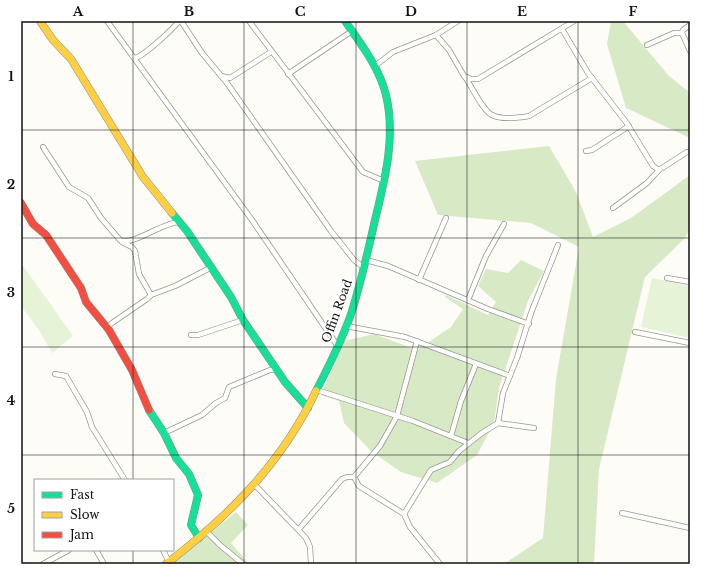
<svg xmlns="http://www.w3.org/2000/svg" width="711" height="585" font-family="'Libre Baskerville',serif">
  <rect width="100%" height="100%" fill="#fdfcf7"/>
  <g fill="#e7f3d7">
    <path d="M21 263 73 336 52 353 39 330 21 306Z"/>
    <path d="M652 278 690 286V338L641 327Z"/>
  </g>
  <g fill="#d8eac5">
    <path d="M611 21H623L668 75 690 93V138L626 108 607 44Z"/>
    <path d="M549 146 576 192 593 237 631 218 690 175V229L685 238 645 277 599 469 594 564H504L543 538 556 379 579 247 531 223 438 215 415 161Z"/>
    <path d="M521 260 544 271 528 301 499 388 494 423 477 455 437 483 401 472 371 451 344 423 339 401 321 395 344 341 374 334 417 350 451 327 463 309 445 297 446 295 488 315 496 302 478 286 486 269 508 273Z"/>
    <path d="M236 512 248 525 231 543 249 564H171Z"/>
  </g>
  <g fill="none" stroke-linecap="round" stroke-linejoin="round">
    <g stroke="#979795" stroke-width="6">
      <g id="street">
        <path d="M107 21 252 220 337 345"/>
        <path d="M181 21 202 53 227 83 331 231 354 260 364 268"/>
        <path d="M249 21 363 172 384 181"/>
        <path d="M690 25 683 30 682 33 690 51"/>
        <path d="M562 29 588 73 626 122 653 166 659 170 687 152"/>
        <path d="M436 35 449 50 464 76 471 79H478L574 21"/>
        <path d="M647 45 674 33H682"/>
        <path d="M135 58C144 56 173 29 179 21"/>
        <path d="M375 66 393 52 436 35 458 21"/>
        <path d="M288 74 352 31"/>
        <path d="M221 76 230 78 271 52"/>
        <path d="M465 77C471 85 483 111 492 115 502 120 518 118 529 116L592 78"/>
        <path d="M43 147 69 187 88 198 101 218 120 240C134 246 162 222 180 222"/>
        <path d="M586 151 592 150 629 126"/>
        <path d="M613 208 647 183 659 170"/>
        <path d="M122 242 132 247 135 251 139 274 151 295"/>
        <path d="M366 260 388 266 488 309 529 324"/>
        <path d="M667 278 690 282"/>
        <path d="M419 280 446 218"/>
        <path d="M468 300 486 256 504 224"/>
        <path d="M346 326 405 337 510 376"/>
        <path d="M109 330 108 327 112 323 147 299 151 295 175 286 212 267"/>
        <path d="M635 332 690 343"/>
        <path d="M191 335H198L243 320"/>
        <path d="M417 341 397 416 380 446 354 477 359 486 404 514 410 527 440 564"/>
        <path d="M55 374 66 376 87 412 92 427 125 480"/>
        <path d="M317 390 413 421 468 443"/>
        <path d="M498 423 503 393 517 358 531 313 558 245"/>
        <path d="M164 433 202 415 216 403 225 398 229 387 270 370 277 369"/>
        <path d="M451 436 461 401 476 364"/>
        <path d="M254 484 306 538 310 547 311 564"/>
        <path d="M622 513 690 528"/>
        <path d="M404 514 431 470 450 462 459 451 482 433 498 423 534 428"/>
        <path d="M299 529 342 479 347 477H354"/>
        <path d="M207 532 220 545 243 564"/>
        <path d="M96 550 104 564"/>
        <path d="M163 550 169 562"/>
        <path d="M43 564 69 550"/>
      </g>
    </g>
    <g stroke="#8e8d8b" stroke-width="8">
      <g id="fast">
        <path d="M172 213 187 231 231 297 243 320 285 382 308 408"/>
        <path d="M316 391C329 366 342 340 351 314 361 283 368 251 375 220 385 179 396 137 386 95 379 67 361 44 345 21"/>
        <path d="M149 410 164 433 176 458 189 474 198 495 191 525 199 538"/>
      </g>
    </g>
    <g stroke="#8e8d8b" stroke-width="8">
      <g id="slow">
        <path d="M40 21 53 40 71 59 143 177 172 213"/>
        <path d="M166 564C229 516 282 463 316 391"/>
      </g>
    </g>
    <g stroke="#8e8d8b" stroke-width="8">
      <path id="jam" d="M21 203 33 224 46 235 81 288 86 302 109 330 132 370 149 410"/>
    </g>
    <use href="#street" stroke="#fffffe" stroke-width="4.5"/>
    <use href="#fast" stroke="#16e098" stroke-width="7"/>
    <use href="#slow" stroke="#ffcf43" stroke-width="7"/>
    <use href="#jam" stroke="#f24e42" stroke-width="7"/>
  </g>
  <path fill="none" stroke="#111" stroke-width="1" stroke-opacity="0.55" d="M133 21V480M244 21V564M356 21V564M467 21V564M578 21V564M21 130H690M21 238H690M21 347H690M21 455H690M133 550V564"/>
  <g text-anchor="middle" stroke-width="4" stroke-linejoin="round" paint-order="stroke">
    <g font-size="12" fill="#111" stroke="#fff">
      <text transform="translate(337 311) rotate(-70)" y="4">Offin Road</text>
    </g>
  </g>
  <rect width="711" height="585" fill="none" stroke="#ffffff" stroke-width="44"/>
  <rect x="34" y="479" width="140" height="72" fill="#ffffff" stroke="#a0a0a0"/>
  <rect x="42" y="492" width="20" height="6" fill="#16e098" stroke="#a0a0a0"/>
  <text x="70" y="499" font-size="12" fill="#111111">Fast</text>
  <rect x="42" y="512" width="20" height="6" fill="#ffcf43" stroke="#a0a0a0"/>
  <text x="70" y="519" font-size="12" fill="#111111">Slow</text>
  <rect x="42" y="532" width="20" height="6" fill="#f24e42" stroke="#a0a0a0"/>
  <text x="70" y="539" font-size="12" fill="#111111">Jam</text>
  <rect x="22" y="22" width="667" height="541" fill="none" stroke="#111" stroke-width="1.5"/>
  <g font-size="13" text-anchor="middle" font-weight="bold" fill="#111">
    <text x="78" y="16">A</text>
    <text x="189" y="16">B</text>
    <text x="300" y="16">C</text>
    <text x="411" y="16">D</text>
    <text x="522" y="16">E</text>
    <text x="633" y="16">F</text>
    <text x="11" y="81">1</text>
    <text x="11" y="189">2</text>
    <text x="11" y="297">3</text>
    <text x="11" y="405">4</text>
    <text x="11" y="513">5</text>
  </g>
</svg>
